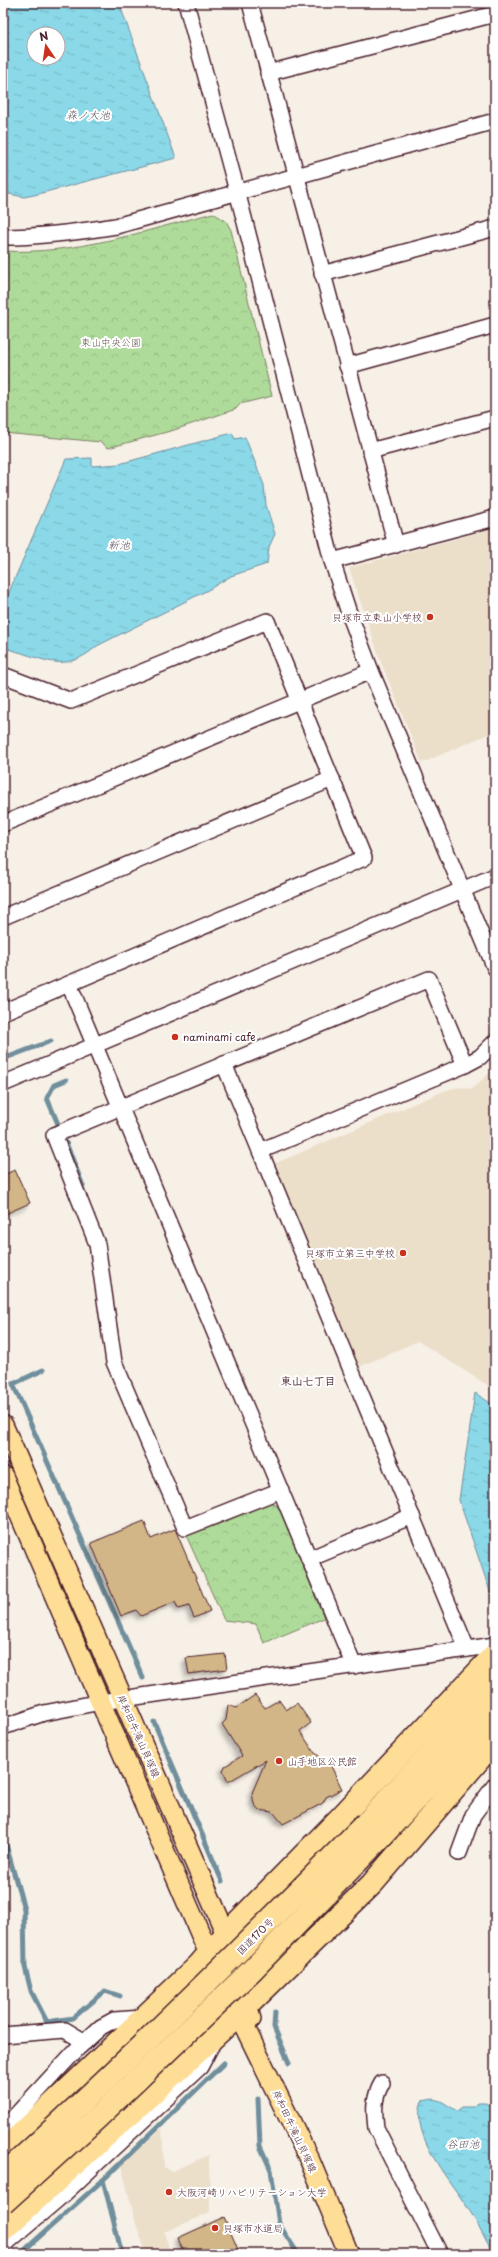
<svg xmlns="http://www.w3.org/2000/svg" width="498" height="2257" font-family="'Playpen Sans','Klee One',sans-serif">
  <defs>
    <pattern id="park-crowns" width="20" height="18" patternUnits="userSpaceOnUse"><rect width="20" height="18" fill="#aedb9a"/><path d="M2 6a3 3 0 1 1 6 0M12 15a3 3 0 1 1 6 0" fill="none" stroke="#97bc85"/></pattern>
    <pattern id="water-ripples" width="26" height="14" patternUnits="userSpaceOnUse"><rect width="26" height="14" fill="#8ad8e8"/><path d="M2 4q2-2 4 0t4 0M15 11q2-2 4 0t4 0" fill="none" stroke="#79b9c7"/></pattern>
    <filter id="shadow"><feDropShadow dx="-3.5" dy="3.5" stdDeviation="2" flood-color="#0004"/></filter>
  </defs>
  <rect width="100%" height="100%" fill="#f6f0e7"/>
  <filter id="ink" filterUnits="userSpaceOnUse"><feTurbulence type="fractalNoise" baseFrequency=".025" numOctaves="2"/><feDisplacementMap in="SourceGraphic" scale="8" xChannelSelector="R" yChannelSelector="G"/><feConvolveMatrix kernelMatrix="1 2 1 2 8 2 1 2 1" color-interpolation-filters="sRGB"/></filter>
  <g filter="url(#ink)">
    <g fill="#ebdfca">
      <path d="M495 528V731L422 763 382 665 349 568Z"/>
      <path d="M495 1068V1390L418 1341 359 1367 274 1164 446 1090 460 1087 472 1089Z"/>
      <path d="M162 2128 164 2167 172 2171 209 2155 210 2213 164 2232 171 2254H145L146 2252 136 2224 121 2165Z"/>
    </g>
    <g fill="url(#park-crowns)" stroke="#7c7d62">
      <path d="M213 213 226 221 231 230 272 396 240 404 236 409 174 430 108 448 101 442 3 433V251C75 255 144 231 213 213Z"/>
      <path d="M271 1502 280 1508 324 1618 264 1643 256 1624 224 1620 186 1535Z"/>
    </g>
    <g fill="url(#water-ripples)" stroke="#708e9c" fill-rule="evenodd">
      <path d="M3 3H119L176 158 34 195 24 197 9 194 3 170ZM34 34H58V58H34Z"/>
      <path d="M232 433 235 439 245 437 264 485 266 505 275 534 269 547 267 564 231 576 208 590 97 646C62 677 42 656 3 648V606L66 459 92 458V466L119 464Z"/>
      <path d="M475 1393 495 1406V1606L459 1500Z"/>
      <path d="M433 2099 441 2101 457 2111 462 2107H474L478 2103H486L495 2108V2254H493C486 2240 479 2226 471 2213 454 2185 408 2136 422 2101Z"/>
    </g>
    <g fill="none" stroke-linecap="round" stroke-linejoin="round">
      <g stroke="#708e9c" stroke-width="5">
        <path d="M3 1059 51 1041"/>
        <path d="M58 1124 47 1098 54 1085 66 1080"/>
        <path d="M66 1143 83 1186"/>
        <path d="M43 1370 13 1384 143 1678"/>
        <path d="M154 1722 222 1881"/>
        <path d="M3 1834 24 1909 25 1967 31 1991 47 2022 73 2018 105 1991 120 1996"/>
        <path d="M275 2012 274 2027 289 2063"/>
        <path d="M258 2099 260 2146 271 2170 279 2224 298 2254"/>
        <path d="M103 2180 122 2254"/>
        <path d="M20 2254 103 2180 224 2063"/>
      </g>
    </g>
    <g fill="#d2b687" stroke="#4a1f2b" filter="url(#shadow)">
      <path d="M15 1170 30 1203 3 1215V1175Z"/>
      <path d="M144 1521 151 1539 175 1529 210 1611 194 1618 189 1606 178 1609 175 1602 141 1616 136 1610 121 1616 91 1543Z"/>
      <path d="M225 1654 227 1669 189 1674 186 1658Z"/>
      <path d="M255 1695 265 1708 279 1700 286 1710 297 1703 311 1723 300 1731 314 1752 331 1766 342 1789 326 1797 323 1803 283 1824 273 1812 259 1810 254 1804 252 1793 266 1760 228 1782 223 1771 225 1766 242 1756 222 1724 226 1720 228 1705 236 1708Z"/>
      <path d="M224 2217 240 2254H184L178 2238Z"/>
    </g>
    <g fill="none" stroke-linecap="round" stroke-linejoin="round">
      <g stroke="#4a1f2b" stroke-width="18">
        <g id="minor">
          <path d="M186 3 237 191 332 561 349 613 371 671 495 968"/>
          <path d="M250 3 396 545"/>
          <path d="M268 73 495 14"/>
          <path d="M3 237C41 237 78 232 116 226L495 121"/>
          <path d="M322 274 495 228"/>
          <path d="M347 366 495 325"/>
          <path d="M370 451 495 418"/>
          <path d="M332 561 495 518"/>
          <path d="M3 675 71 701 267 621 364 858 3 1012"/>
          <path d="M3 824 371 671"/>
          <path d="M3 917 332 779"/>
          <path d="M69 984 354 1666"/>
          <path d="M224 1064 467 1649"/>
          <path d="M3 1084 495 876"/>
          <path d="M260 1151 465 1065 480 1057 495 1042"/>
          <path d="M281 1490 185 1528 114 1362 97 1244 54 1135 429 979 465 1065"/>
          <path d="M309 1559 412 1516"/>
          <path d="M3 1727 44 1713 101 1702 495 1645"/>
          <path d="M459 1853 473 1815 495 1785"/>
          <path d="M3 2035 65 2030 85 2042"/>
          <path d="M382 2083C373 2098 374 2111 376 2128L440 2254"/>
          <path d="M3 2129 78 2048 101 2027 114 2020 143 2018"/>
          <path d="M3 2246 64 2194 200 2067 212 2044"/>
        </g>
      </g>
      <g stroke="#4a1f2b" stroke-width="22">
        <g id="major">
          <path d="M3 1425 226 1934 251 2019"/>
          <path d="M3 1476 209 1954 310 2161 349 2254"/>
        </g>
      </g>
      <g stroke="#4a1f2b" stroke-width="25">
        <g id="highway">
          <path d="M366 1823 495 1684"/>
          <path d="M380 1838 495 1713"/>
          <path d="M3 2151 199 1965 226 1934 341 1817 495 1654"/>
          <path d="M3 2230 239 2014 372 1884 495 1741"/>
        </g>
      </g>
      <use href="#minor" stroke="#fff" stroke-width="15"/>
      <use href="#major" stroke="#fedd96" stroke-width="19"/>
      <use href="#highway" stroke="#fedd96" stroke-width="22"/>
      <g stroke="#4a1f2b" stroke-width="25" stroke-linecap="butt">
        <g id="highway-bridge">
          <path d="M3 2175C128 2062 248 1943 366 1823"/>
          <path d="M3 2203 98 2117 251 1971 380 1838"/>
        </g>
      </g>
      <use href="#highway-bridge" stroke="#fedd96" stroke-width="22"/>
    </g>
  </g>
  <g fill="#c8321e" stroke="#fff" stroke-width="1.5">
    <circle cx="430" cy="617" r="4"/>
    <circle cx="175" cy="1037" r="4"/>
    <circle cx="403" cy="1253" r="4"/>
    <circle cx="279" cy="1761" r="4"/>
    <circle cx="169" cy="2192" r="4"/>
    <circle cx="215" cy="2228" r="4"/>
  </g>
  <g text-anchor="middle" stroke-width="4" stroke-linejoin="round" paint-order="stroke">
    <g font-size="10" fill="#68574c" stroke="#fff">
      <text x="111" y="346">東山中央公園</text>
    </g>
    <g font-size="10" fill="#4a1f2b" stroke="#fff" text-anchor="start">
      <text x="422" y="621" text-anchor="end">貝塚市立東山小学校</text>
      <text x="183" y="1041">naminami cafe</text>
      <text x="395" y="1257" text-anchor="end">貝塚市立第三中学校</text>
      <text x="287" y="1765">山手地区公民館</text>
      <text x="177" y="2196">大阪河崎リハビリテーション大学</text>
      <text x="223" y="2232">貝塚市水道局</text>
    </g>
    <g font-size="10" fill="#4a1f2b" stroke="#fff">
      <text transform="translate(139 1736) rotate(66)" y="4">岸和田牛滝山貝塚線</text>
      <text transform="translate(255 1936) rotate(-45)" y="4">国道170号</text>
      <text transform="translate(295 2131) rotate(65)" y="4">岸和田牛滝山貝塚線</text>
    </g>
    <g font-size="11" font-style="italic" fill="#5d5664" stroke="#fff">
      <text x="88" y="119">森ノ大池</text>
      <text x="119" y="549">新池</text>
      <text x="463" y="2148">谷田池</text>
    </g>
    <g font-size="11" font-weight="bold" fill="#4a1f2b" stroke="#fff">
      <text x="308" y="1385">東山七丁目</text>
    </g>
  </g>
  <rect width="498" height="2257" fill="none" stroke="#fff" stroke-width="16"/>
  <rect x="8" y="8" width="482" height="2241" fill="none" stroke="#4a1f2b" stroke-width="1.5" filter="url(#ink)"/>
  <g transform="translate(46 46) rotate(347)"><circle r="19" fill="#ffffff" stroke="#b7a5aa"/>
  <path d="M0-3L7 15L0 10L-7 15Z" fill="#c8321e"/>
  <text y="-6" font-size="11" font-weight="bold" text-anchor="middle" fill="#4a1f2b">N</text>
  </g>
</svg>
